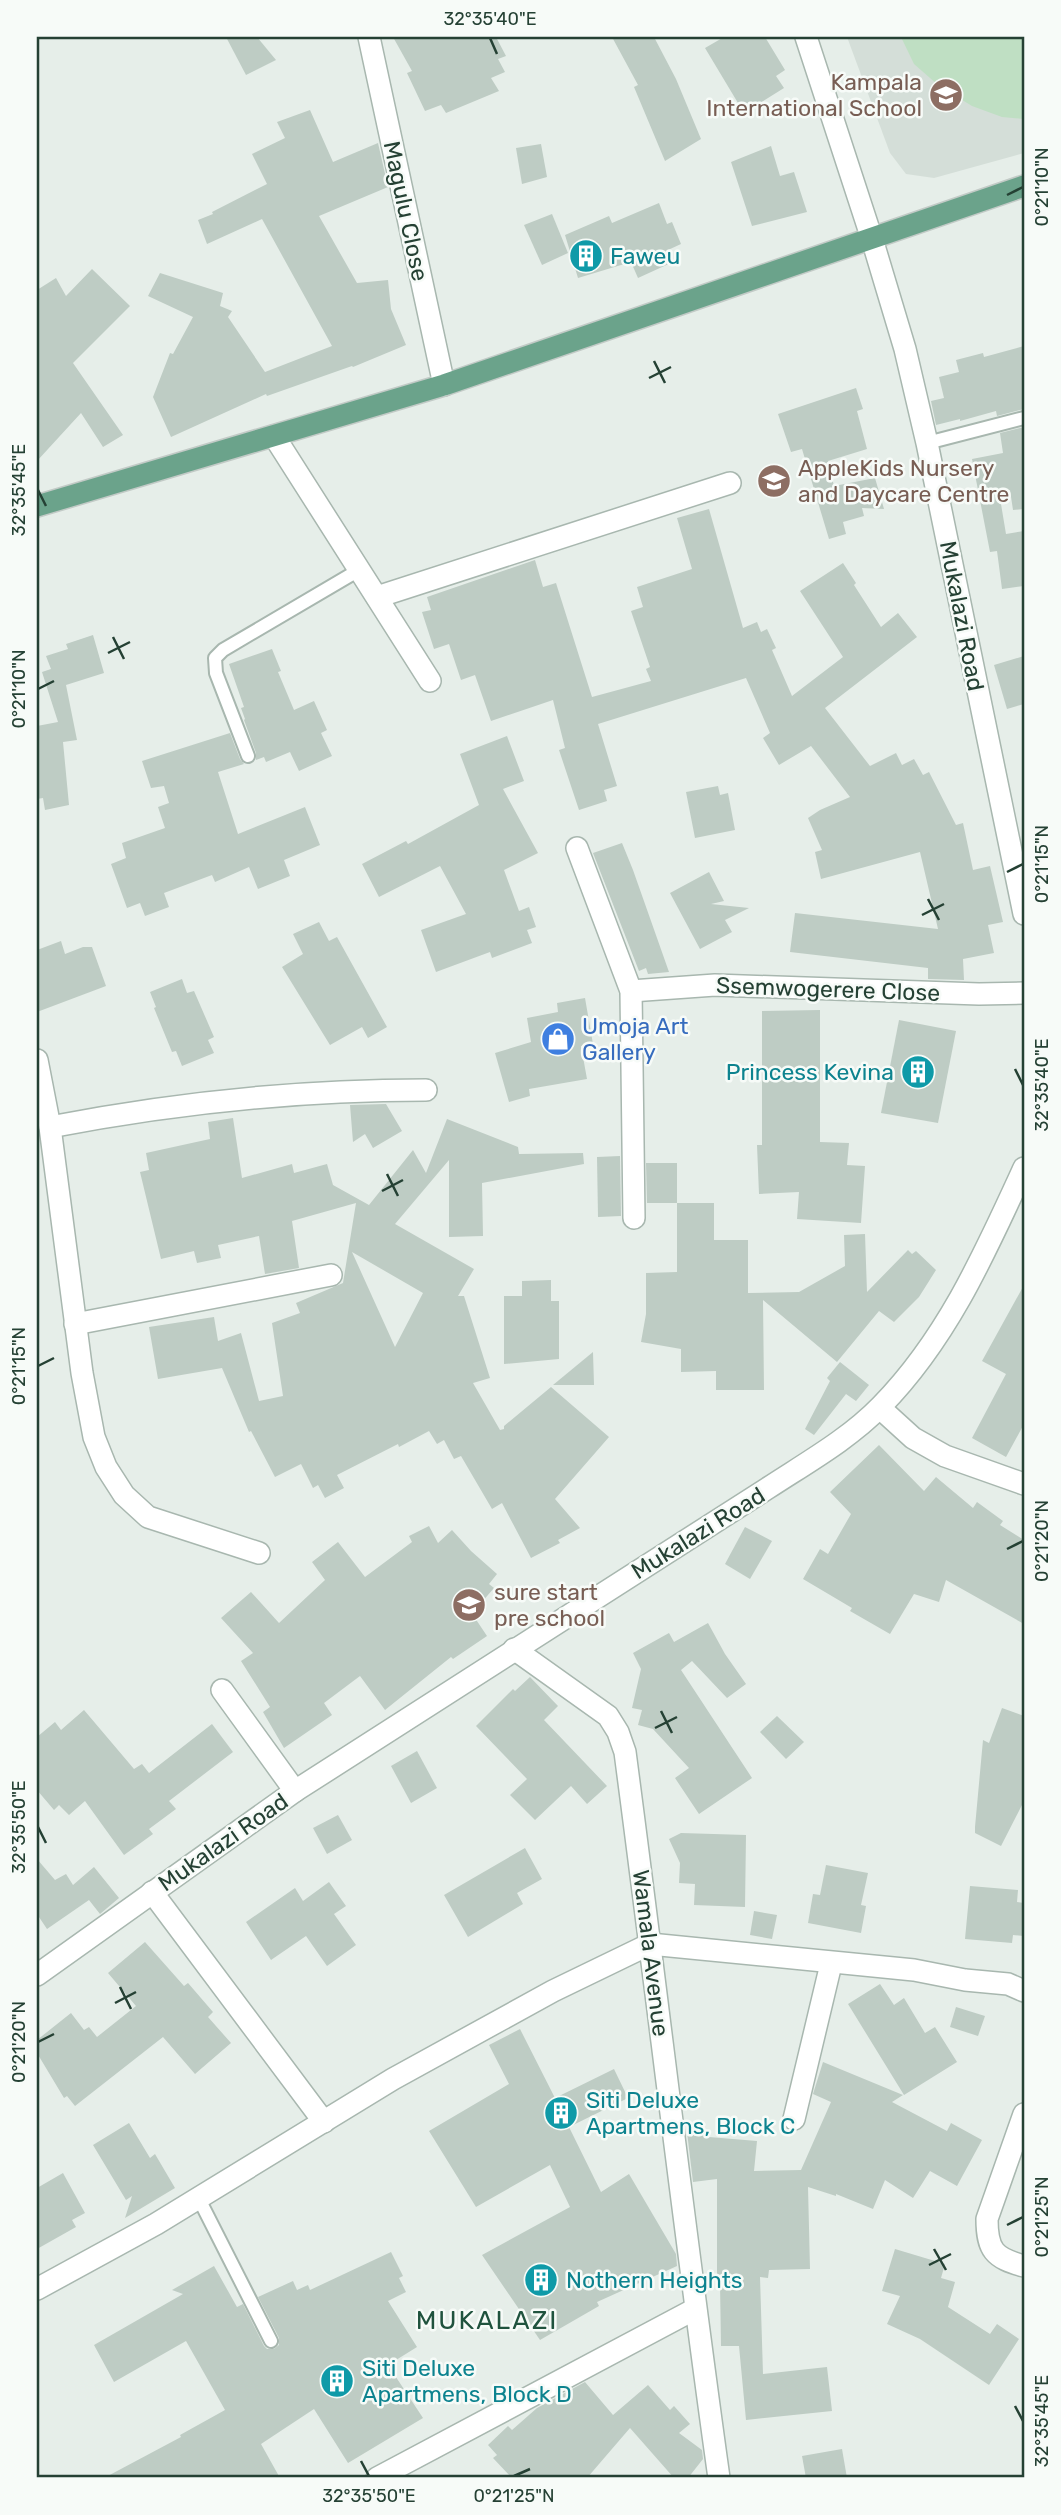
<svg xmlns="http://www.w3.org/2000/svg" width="1061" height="2515" font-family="Rubik,sans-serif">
  <rect width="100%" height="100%" fill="#e6eee9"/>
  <path fill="#d4ded8" d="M847 37H1024V153L934 178 906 174 890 153Z"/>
  <path fill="#bfdfc3" d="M901 37H1024V119L1002 117 972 106 938 85 914 64Z"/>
  <g fill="#beccc4" fill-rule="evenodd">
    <path d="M226 37H257L276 60 246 75Z"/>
    <path d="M393 37H496L506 56 498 59 505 72 491 78 499 91 446 113 441 105 425 111 407 73 412 71Z"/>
    <path d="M612 37H654L676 79 701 139 665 161 634 87 638 85Z"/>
    <path d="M724 37H765L785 70 776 76 784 88 744 113 705 48Z"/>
    <path d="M310 110 333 162 378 143 388 187 319 216 357 283 388 280 391 309 406 345 353 367 352 366 267 396 266 394 171 437 153 397 170 353 173 354 193 317 148 296 160 273 223 293 220 306 232 311 228 317 265 372 332 346 262 219 207 244 198 220 213 214 212 212 267 184 252 154 285 138 277 122Z"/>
    <path d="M541 144 547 177 522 184 516 148Z"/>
    <path d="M771 146 780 176 794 172 807 212 752 226 731 162Z"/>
    <path d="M659 203 667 224 672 222 681 244 668 250 673 262 638 278 631 262 578 278 565 235 609 216 612 223Z"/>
    <path d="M552 214 568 253 542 265 524 225Z"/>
    <path d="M92 269 130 306 73 363 123 435 103 447 81 413 37 461V290L56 278 66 296Z"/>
    <path d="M1024 346V409L997 416 996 411 960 421V419L936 425 931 401 944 398 939 377 959 372 956 360 983 353 984 357Z"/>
    <path d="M856 388 863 409 857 411 867 449 828 461 834 486 875 478 884 509 862 508 864 516 843 522 846 534 829 539 802 449 791 452 778 414Z"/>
    <path d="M1024 427V509L1013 510 1010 490 999 492 1006 534 1024 531V586L1002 589 997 551 990 552 972 459 1003 453 1000 433Z"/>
    <path d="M709 509 743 628 757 622 761 632 767 629 776 648 772 650 792 696 843 657 800 591 843 563 856 583 854 585 881 627 898 613 917 637 825 708 870 766 896 753 902 765 914 759 923 775 929 772 956 825 963 823 973 870 990 866 1003 922 988 925 994 953 963 959 964 980 928 979V968L790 952 795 913 938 929 920 852 821 879 815 852 822 850 808 818 820 810 850 797 811 746 779 765 763 738 770 733 746 678 598 724 617 786 604 790 607 801 579 810 559 750 565 748 553 700 491 721 475 675 461 680 449 644 434 649 422 612 431 610 427 597 535 560 543 587 556 583 592 697 651 681 646 669 650 667 631 611 643 607 637 587 692 569 677 518Z"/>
    <path d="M93 635 104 673 66 685 77 740 63 742 69 805 45 810 43 798 37 799V726L58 722 42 672 51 669 46 656 68 649 66 644Z"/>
    <path d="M272 649 281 671 278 672 294 710 314 701 327 730 321 733 332 756 299 771 290 752 266 762 264 757 256 760V753L244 720 245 719 241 708 244 707 229 664Z"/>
    <path d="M1024 656V704L1007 709 994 665Z"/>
    <path d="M230 733 240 759 244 764 218 772 238 834 305 807 320 845 284 860 290 876 258 889 249 867 215 882 212 875 164 893 169 907 145 916 140 903 127 908 111 864 126 858 122 843 165 828 158 807 169 803 164 786 151 788 142 761Z"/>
    <path d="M507 736 524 781 503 789 538 853 504 870 519 911 529 907 536 927 527 930 532 943 492 958 490 952 436 972 421 930 466 914 440 866 379 897 362 864 406 841 408 844 479 805 460 754Z"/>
    <path d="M718 786 720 795 728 793 735 830 695 838 686 792Z"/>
    <path d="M622 843 633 870 669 972 648 974 646 968 639 971 593 853Z"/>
    <path d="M709 872 724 901 711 904 749 908 725 920 732 932 700 949 670 893Z"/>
    <path d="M319 922 329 941 337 937 387 1027 368 1038 362 1027 330 1045 282 967 303 954 293 934Z"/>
    <path d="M61 941 65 954 83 947H92L106 986 37 1012V950Z"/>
    <path d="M182 979 187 993 194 991 214 1037 208 1040 214 1053 182 1066 176 1051 172 1052 154 1008 156 1007 150 992Z"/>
    <path d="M585 998 593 1044 581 1046 587 1079 529 1089 530 1096 509 1102 495 1053 531 1042 527 1018 558 1012 557 1003Z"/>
    <path d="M820 1010V1142L849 1143 847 1165 865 1166 861 1223 797 1219 799 1192 759 1194 757 1145H762V1011Z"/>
    <path d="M899 1020 956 1031 938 1123 881 1113Z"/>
    <path d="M386 1104 402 1131 373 1148 365 1134 353 1142 350 1105Z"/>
    <path d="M233 1118 242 1178 292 1164 294 1173 327 1164 333 1185 369 1205 413 1150 426 1173 447 1119 518 1147 519 1154 583 1153 584 1164 482 1183 483 1236 449 1237V1160L395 1224 474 1269 458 1296H464L490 1378 473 1383 500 1430 504 1429V1426L551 1387 609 1437 555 1499 580 1528 558 1540 560 1543 531 1558 502 1503 492 1509 461 1456 454 1459 444 1440 437 1444 429 1431 399 1447 398 1444 337 1475 344 1488 325 1498 318 1485 313 1488 301 1464 275 1477 251 1431 249 1432 222 1368 158 1379 149 1327 214 1317 218 1341 241 1333 259 1401 283 1396 272 1323 300 1313 296 1303 343 1283 356 1203 292 1221 299 1268 265 1274 259 1236 218 1245 221 1258 197 1263 194 1251 161 1259 140 1172 149 1170 146 1153 210 1139 208 1122ZM352 1252 423 1293 395 1347Z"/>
    <path d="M620 1156 621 1216 598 1217 597 1157Z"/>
    <path d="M646 1163H677V1203H647Z"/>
    <path d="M677 1203H714V1240H748V1293L799 1292 845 1266 844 1235 865 1234 867 1292 908 1250 912 1254 916 1251 936 1270 919 1297 894 1322 879 1311 837 1362 763 1300 764 1390H716V1371L681 1372V1349L641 1342 646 1314V1273L677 1272Z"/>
    <path d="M551 1280V1301H559V1359L504 1364V1296H522V1281Z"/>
    <path d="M1024 1285V1424L1006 1457 972 1438 1006 1374 982 1361Z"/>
    <path d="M593 1352 594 1385H553Z"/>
    <path d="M840 1362 869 1385 856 1401 846 1394 814 1435 805 1429 830 1381 827 1378Z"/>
    <path d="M879 1445 924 1491 936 1477 973 1508 977 1502 1003 1521 1000 1525 1024 1540V1624L946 1580 939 1602 914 1594 890 1634 850 1611 852 1608 803 1579 820 1549 828 1554 851 1514 830 1492Z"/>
    <path d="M429 1526 438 1543 452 1530 471 1551 497 1574 489 1584 494 1588 481 1603 485 1606 475 1618 487 1636 453 1659 451 1657 385 1710 360 1676 324 1703 332 1715 284 1748 263 1712 270 1707 241 1661 253 1653 221 1618 251 1592 279 1623 325 1580 312 1562 338 1542 365 1577 412 1542 409 1536Z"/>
    <path d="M745 1527 772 1541 750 1579 725 1564Z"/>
    <path d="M708 1623 725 1654 746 1684 727 1698 692 1661 681 1670 752 1778 699 1814 675 1778 689 1768 653 1729 638 1725 642 1710 632 1708 641 1669 633 1653 669 1633 674 1642Z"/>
    <path d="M530 1677 558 1706 544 1720 607 1786 587 1804 571 1786 535 1820 510 1795 527 1779 476 1726 513 1689 515 1691Z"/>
    <path d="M1002 1708 1024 1716V1801L1001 1846 975 1833V1827L983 1740 989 1743Z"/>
    <path d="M84 1710 134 1769 142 1764 149 1773 212 1724 233 1752 169 1801 176 1809 149 1829 153 1834 124 1855 85 1801 69 1815 59 1805 54 1810 37 1790V1737L55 1722 61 1730Z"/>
    <path d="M777 1716 804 1742 786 1759 760 1732Z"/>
    <path d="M417 1751 437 1788 411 1803 391 1766Z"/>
    <path d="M338 1815 352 1840 327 1854 313 1828Z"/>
    <path d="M681 1833 746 1835 745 1907 694 1905 695 1884 679 1883 680 1863 669 1839Z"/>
    <path d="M525 1848 542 1879 517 1893 523 1904 468 1937 444 1895Z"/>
    <path d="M37 1859 55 1880 66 1874 73 1885 94 1867 119 1898 100 1914 89 1900 47 1929 37 1914Z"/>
    <path d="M826 1865 868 1873 861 1905 866 1906 861 1933 808 1923 813 1894 820 1895Z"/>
    <path d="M329 1882 346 1906 334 1914 356 1945 327 1966 306 1936 271 1960 246 1922 295 1888 303 1901Z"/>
    <path d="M970 1886 1018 1890 1017 1902 1024 1903V1936L1013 1935 1012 1943 965 1939Z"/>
    <path d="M754 1911 777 1915 772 1939 750 1935Z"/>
    <path d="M145 1942 184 1986 188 1983 213 2012 208 2017 231 2043 195 2074 163 2037 75 2106 67 2096 64 2098 37 2053V2040L71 2013 84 2030 89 2027 97 2037 136 2006 108 1973Z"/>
    <path d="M880 1984 894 2005 904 1998 925 2033 935 2027 957 2062 904 2095 848 2004Z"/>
    <path d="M956 2007 985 2016 978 2036 950 2027Z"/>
    <path d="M520 2029 555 2098 614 2069 628 2098 569 2127 601 2192 629 2174 676 2254 677 2266 597 2302 599 2306 540 2340 482 2255 570 2207 550 2165 476 2207 429 2131 509 2084 489 2045Z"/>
    <path d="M823 2062 903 2095 892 2102 947 2131 951 2123 982 2140 957 2186 930 2171 913 2198 885 2180 873 2209 836 2194V2196L808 2187 810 2269 769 2270 768 2278 760 2277 763 2374 827 2367 832 2411 746 2420 739 2346H721L720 2284H717V2179L693 2182 687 2132 709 2130V2137L757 2141 754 2171 801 2170 831 2102 813 2094Z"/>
    <path d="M129 2123 150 2158 155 2154 175 2188 125 2218 132 2196 126 2200 93 2145Z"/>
    <path d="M63 2173 85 2213 72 2220 76 2227 37 2249V2188Z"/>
    <path d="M895 2249 945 2264 941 2278 955 2282 948 2307 990 2334 997 2324 1019 2339 989 2385 920 2339 887 2324 900 2296 882 2291Z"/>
    <path d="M391 2252 403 2276 399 2278 406 2292 388 2301 417 2347 388 2365 423 2418 348 2463 314 2409 261 2444 280 2478H104L181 2437 180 2435 225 2410 186 2341 114 2382 94 2345 183 2294 172 2290 214 2266 237 2307 243 2304 264 2346 267 2349H274L279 2345V2338L258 2297 293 2281 297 2290 308 2285 310 2290Z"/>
    <path d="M585 2382 613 2415 648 2385 670 2410 674 2406 690 2424 679 2433 702 2450 703 2459 688 2478H674L630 2428 587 2478H512L493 2458 497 2455 488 2445 508 2426 512 2430 537 2408Z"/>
    <path d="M842 2449 847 2478H806L802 2456Z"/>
  </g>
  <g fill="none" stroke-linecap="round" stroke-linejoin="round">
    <g stroke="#a8b7af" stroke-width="16">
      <g id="service">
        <path d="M927 443 1024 418"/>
        <path d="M248 756 216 673 215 658 223 650 359 570"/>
        <path d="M199 2199 271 2341"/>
      </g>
    </g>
    <g stroke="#a8b7af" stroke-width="24">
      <g id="minor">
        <path d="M369 37 444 385"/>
        <path d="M806 37 872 239 905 349 927 443 1024 914"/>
        <path d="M274 436 430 681"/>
        <path d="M377 597 730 483"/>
        <path d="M577 848 631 991 634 1218"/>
        <path d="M631 991 715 985 979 994 1024 993"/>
        <path d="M37 1060 50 1127 82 1373 94 1437 106 1467 124 1495 148 1517 259 1553"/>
        <path d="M50 1127C174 1103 299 1090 426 1090"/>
        <path d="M75 1324 331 1275"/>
        <path d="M880 1408 913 1438 945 1456 1024 1484"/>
        <path d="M514 1649 608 1716 618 1732 625 1752C657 1994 685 2237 719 2478"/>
        <path d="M222 1690 295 1791"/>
        <path d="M152 1892 324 2122"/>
        <path d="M37 1975 295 1791 768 1488C806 1463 849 1439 881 1406 947 1339 985 1253 1024 1168"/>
        <path d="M1024 2114 987 2219C987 2250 994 2258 1024 2266"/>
        <path d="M794 2119 831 1964"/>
        <path d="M37 2289 156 2224 393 2079 553 1991 650 1944 914 1970 965 1980 1008 1984 1024 1991"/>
        <path d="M377 2478 695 2309"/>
      </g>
    </g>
    <g stroke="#c2cac6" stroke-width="24">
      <path id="primary" d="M37 506 444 385 1024 186"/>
    </g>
    <use href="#service" stroke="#fff" stroke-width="12"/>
    <use href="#minor" stroke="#fff" stroke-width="21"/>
    <use href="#primary" stroke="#6ba38b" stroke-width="21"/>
  </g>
  <path fill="none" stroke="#254134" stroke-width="2.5" d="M490 38 497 54M1007 195 1023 187M654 361 665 383M649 378 671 367M38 490 46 506M113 637 124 659M108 653 130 642M38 689 54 681M1007 872 1023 864M928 899 939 920M922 915 944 904M1015 1069 1023 1085M387 1174 398 1196M382 1191 403 1180M38 1366 54 1358M1007 1549 1023 1541M661 1711 672 1733M655 1728 677 1717M38 1827 46 1843M120 1987 131 2009M115 2003 136 1992M38 2042 54 2034M1007 2225 1023 2217M934 2249 946 2270M929 2265 951 2254M1015 2406 1023 2421M361 2461 369 2476M514 2476 530 2469"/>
  <defs>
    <g id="school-disc" transform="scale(1.75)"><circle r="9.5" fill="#8d6e63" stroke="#f7fbf8"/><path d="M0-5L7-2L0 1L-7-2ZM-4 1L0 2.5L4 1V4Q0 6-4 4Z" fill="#fff"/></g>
    <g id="building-disc" transform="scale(1.75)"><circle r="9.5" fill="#0f9aa8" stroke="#f7fbf8"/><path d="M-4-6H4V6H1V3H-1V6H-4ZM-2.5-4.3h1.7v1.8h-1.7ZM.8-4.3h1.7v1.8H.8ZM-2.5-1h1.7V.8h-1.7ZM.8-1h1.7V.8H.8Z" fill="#fff"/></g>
    <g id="shop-disc" transform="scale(1.75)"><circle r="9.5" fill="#3f7fe0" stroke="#f7fbf8"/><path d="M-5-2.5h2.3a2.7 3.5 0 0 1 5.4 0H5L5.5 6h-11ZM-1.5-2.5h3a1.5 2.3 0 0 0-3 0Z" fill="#fff"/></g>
  </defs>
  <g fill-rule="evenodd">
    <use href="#school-disc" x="946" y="95"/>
    <use href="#building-disc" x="586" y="256"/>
    <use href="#school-disc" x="774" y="481"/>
    <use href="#shop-disc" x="558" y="1039"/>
    <use href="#building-disc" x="918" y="1072"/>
    <use href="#school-disc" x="469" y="1605"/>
    <use href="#building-disc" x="561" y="2113"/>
    <use href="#building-disc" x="541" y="2280"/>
    <use href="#building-disc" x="337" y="2381"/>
  </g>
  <g text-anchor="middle" stroke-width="5" stroke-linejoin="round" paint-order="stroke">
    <g font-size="23" fill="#785e54" stroke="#f7fbf8" text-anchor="start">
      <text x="922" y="90" text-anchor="end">Kampala<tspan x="922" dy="26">International School</tspan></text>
      <text x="798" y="476">AppleKids Nursery<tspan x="798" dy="26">and Daycare Centre</tspan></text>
      <text x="494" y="1600">sure start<tspan x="494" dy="26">pre school</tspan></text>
    </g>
    <g font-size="23" fill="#254134" stroke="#f7fbf8">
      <text transform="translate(406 211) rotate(78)" y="8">Magulu Close</text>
      <text transform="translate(962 616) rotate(79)" y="8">Mukalazi Road</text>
      <text transform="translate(828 989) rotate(2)" y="8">Ssemwogerere Close</text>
      <text transform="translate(698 1533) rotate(-32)" y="8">Mukalazi Road</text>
      <text transform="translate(223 1842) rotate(-35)" y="8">Mukalazi Road</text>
      <text transform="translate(651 1953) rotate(83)" y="8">Wamala Avenue</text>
    </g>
    <g font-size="23" fill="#0d838f" stroke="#f7fbf8" text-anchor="start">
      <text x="610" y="264">Faweu</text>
      <text x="894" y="1080" text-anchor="end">Princess Kevina</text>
      <text x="586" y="2108">Siti Deluxe<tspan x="586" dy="26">Apartmens, Block C</tspan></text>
      <text x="566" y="2288">Nothern Heights</text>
      <text x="362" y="2376">Siti Deluxe<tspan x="362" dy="26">Apartmens, Block D</tspan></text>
    </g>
    <g font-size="23" fill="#366cbe" stroke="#f7fbf8" text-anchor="start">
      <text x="582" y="1034">Umoja Art<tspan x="582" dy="26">Gallery</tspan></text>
    </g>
    <g font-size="26" letter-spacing="2" fill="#20533e" stroke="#f7fbf8">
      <text x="487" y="2329">MUKALAZI</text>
    </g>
  </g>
  <rect width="1061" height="2515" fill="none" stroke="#f7fbf8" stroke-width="77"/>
  <rect x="38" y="38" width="985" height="2438" fill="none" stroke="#254134" stroke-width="2.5"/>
  <g font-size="18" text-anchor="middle" fill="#254134">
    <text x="490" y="25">32°35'40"E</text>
    <text transform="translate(1042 187) rotate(-90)" y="6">0°21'10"N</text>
    <text transform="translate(19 490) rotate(-90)" y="6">32°35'45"E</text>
    <text transform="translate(19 689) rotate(-90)" y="6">0°21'10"N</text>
    <text transform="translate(1042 864) rotate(-90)" y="6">0°21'15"N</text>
    <text transform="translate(1042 1085) rotate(-90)" y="6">32°35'40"E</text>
    <text transform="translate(19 1366) rotate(-90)" y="6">0°21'15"N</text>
    <text transform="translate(1042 1541) rotate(-90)" y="6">0°21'20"N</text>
    <text transform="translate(19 1827) rotate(-90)" y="6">32°35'50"E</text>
    <text transform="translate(19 2042) rotate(-90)" y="6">0°21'20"N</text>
    <text transform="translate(1042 2217) rotate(-90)" y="6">0°21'25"N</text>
    <text transform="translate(1042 2421) rotate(-90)" y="6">32°35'45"E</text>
    <text x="369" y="2502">32°35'50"E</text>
    <text x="514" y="2502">0°21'25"N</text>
  </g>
</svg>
